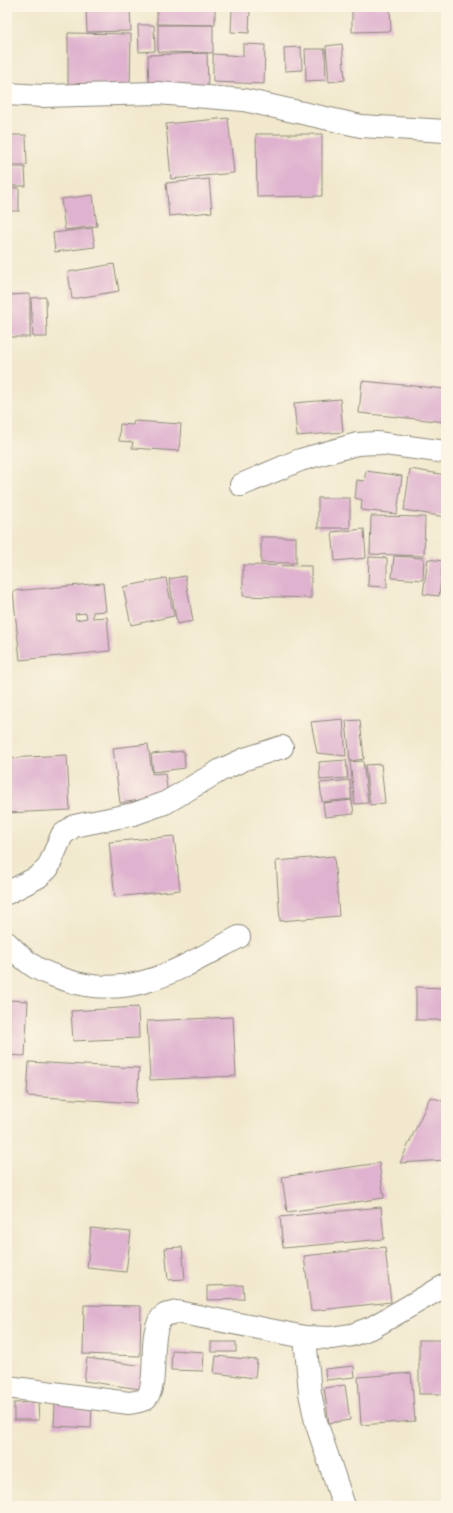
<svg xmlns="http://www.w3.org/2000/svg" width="453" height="1513" font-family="Pangolin,sans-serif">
  <rect width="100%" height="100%" fill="#fcf5e5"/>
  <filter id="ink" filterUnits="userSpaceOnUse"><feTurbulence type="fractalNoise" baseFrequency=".025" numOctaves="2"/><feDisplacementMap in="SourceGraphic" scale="8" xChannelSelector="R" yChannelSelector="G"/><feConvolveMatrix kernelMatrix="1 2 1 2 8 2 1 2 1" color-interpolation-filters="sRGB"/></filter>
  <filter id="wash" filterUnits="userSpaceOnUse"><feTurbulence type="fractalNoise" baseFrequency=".012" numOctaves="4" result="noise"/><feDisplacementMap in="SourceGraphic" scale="16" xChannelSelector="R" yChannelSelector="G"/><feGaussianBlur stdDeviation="0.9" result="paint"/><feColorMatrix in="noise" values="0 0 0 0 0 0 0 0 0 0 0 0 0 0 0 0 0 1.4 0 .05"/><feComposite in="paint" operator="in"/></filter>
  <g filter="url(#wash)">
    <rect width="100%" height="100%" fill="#f1e8cd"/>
    <g id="blocks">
      <g fill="#dfb2cf" fill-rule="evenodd">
        <path d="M86 7H130L131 31 87 32Z"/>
        <path d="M157 7H215V25L157 24Z"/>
        <path d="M352 7H390L391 31 352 32Z"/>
        <path d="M232 8 250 9 249 33 231 32Z"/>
        <path d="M138 25H154L155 51 139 52Z"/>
        <path d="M158 25H213V53L158 52Z"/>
        <path d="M68 33 131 34 130 89H68Z"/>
        <path d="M243 44 265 45 264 84 213 82V54L243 56Z"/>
        <path d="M342 44 345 80 329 82 326 46Z"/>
        <path d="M301 47 302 70 285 71 284 48Z"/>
        <path d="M305 49H325L326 80 306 81Z"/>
        <path d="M207 53 208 87 149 89 148 55Z"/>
        <path d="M228 118 234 173 171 179 166 124Z"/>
        <path d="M256 134H322V196L257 197Z"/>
        <path d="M7 135H26L27 165H7Z"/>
        <path d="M7 167H25L26 186H7Z"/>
        <path d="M209 179 212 212 169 216 166 183Z"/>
        <rect x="7" y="188" width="12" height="23"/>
        <path d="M93 195 97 226 65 230 61 199Z"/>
        <path d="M92 228 95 247 55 252 53 233Z"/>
        <path d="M114 264 119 291 72 299 68 272Z"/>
        <path d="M30 294V337H7V295Z"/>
        <path d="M46 297 47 337H33L31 298Z"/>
        <path d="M362 381 446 389V422L359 413Z"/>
        <path d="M340 399 343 432 297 436 294 403Z"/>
        <path d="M134 421 181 424 179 451 132 448 133 442 119 441 120 424 133 425Z"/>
        <path d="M410 469 446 475 445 517 404 510Z"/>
        <path d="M366 471 402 476 397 514 361 510 362 500 355 498 357 480 364 481Z"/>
        <rect x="318" y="498" width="32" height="30"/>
        <path d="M371 516 425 517 424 556 370 554Z"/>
        <path d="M364 529 366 558 335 561 332 532Z"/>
        <rect x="261" y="537" width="35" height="26"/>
        <path d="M394 556 424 558 423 580 392 578Z"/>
        <path d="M369 557 387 558V587L368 586Z"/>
        <path d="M428 559 443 561 439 596 423 594Z"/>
        <path d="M243 565 311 566V598L243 596Z"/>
        <path d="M185 576 193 621 177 624 169 579Z"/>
        <path d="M166 578 174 616 131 625 123 587Z"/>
        <path d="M103 583 106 611 93 612V618L107 617 110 651 20 660 13 591ZM86 613 87 618 76 620 75 614Z"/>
        <path d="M343 719 346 756 317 753 311 722Z"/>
        <path d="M360 720 364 759 350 761 346 721Z"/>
        <path d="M148 744 152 774 165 773 168 796 120 803 113 748Z"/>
        <path d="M184 751 185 768 153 772 151 754Z"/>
        <path d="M67 755 70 810 7 813V758Z"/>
        <path d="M346 760 348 778 320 780 319 762Z"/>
        <path d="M363 761 368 803 355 804 350 762Z"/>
        <path d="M381 764 385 803 370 805 365 765Z"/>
        <path d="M350 780 352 799 322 802 320 783Z"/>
        <path d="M352 800 354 814 325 817 323 803Z"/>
        <path d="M174 836 180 890 115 897 109 842Z"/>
        <path d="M334 856 339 916 280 921 276 861Z"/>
        <path d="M416 987 446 988V1020H416Z"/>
        <path d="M7 1000 28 1001 25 1056 7 1055Z"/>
        <path d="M138 1007 139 1038 73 1041 71 1011Z"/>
        <path d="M233 1017 236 1076 150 1080 147 1021Z"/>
        <path d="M29 1062 139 1068 137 1103 27 1096Z"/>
        <path d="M430 1097 446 1102V1160L400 1163Z"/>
        <path d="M379 1163 384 1198 287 1212 282 1177Z"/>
        <path d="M381 1207 384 1239 283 1248 280 1217Z"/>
        <path d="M91 1228 131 1232 126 1272 87 1268Z"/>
        <path d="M182 1247 185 1279 168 1280 165 1248Z"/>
        <path d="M385 1247 391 1302 311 1311 304 1256Z"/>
        <path d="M243 1285 244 1299 207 1300V1286Z"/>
        <path d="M84 1305 141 1306 140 1356 83 1354Z"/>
        <rect x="419" y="1340" width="27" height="54"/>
        <rect x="211" y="1342" width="25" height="10"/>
        <path d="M172 1350 204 1352 203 1371 171 1370Z"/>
        <path d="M216 1356 257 1360 255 1378 214 1373Z"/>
        <path d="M87 1358 144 1366 140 1389 84 1381Z"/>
        <path d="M354 1366 355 1377 326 1380 325 1369Z"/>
        <path d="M411 1373 415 1421 361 1425 358 1377Z"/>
        <path d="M345 1385 350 1420 329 1423 324 1388Z"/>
        <path d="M38 1402 39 1420H14V1403Z"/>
        <path d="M55 1403 92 1404 91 1428 54 1426Z"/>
      </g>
    </g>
  </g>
  <g filter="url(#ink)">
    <use href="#blocks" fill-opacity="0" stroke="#8e8a7c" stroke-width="1"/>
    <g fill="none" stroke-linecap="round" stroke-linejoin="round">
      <g stroke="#8e8a7c" stroke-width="24">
        <g id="minor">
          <path d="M7 94 42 96 157 93 244 100 361 126 446 131"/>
          <path d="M241 485 300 460 357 444 377 443 446 452"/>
          <path d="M7 893 38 877 48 868 62 835 74 826 134 814 165 803 221 770 245 759 282 747"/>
          <path d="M7 943C15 951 23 959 32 965 41 972 52 975 63 979 130 1003 181 968 239 937"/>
          <path d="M305 1337 310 1393 316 1422 344 1506"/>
          <path d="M7 1387 129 1403C134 1402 142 1402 146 1398 161 1383 145 1327 165 1315 168 1314 173 1313 177 1312L305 1337 331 1338 352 1335 373 1327 446 1285"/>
        </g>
      </g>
      <use href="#minor" stroke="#fff" stroke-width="22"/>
    </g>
  </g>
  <rect width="453" height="1513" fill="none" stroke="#fcf5e5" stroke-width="24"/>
</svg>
